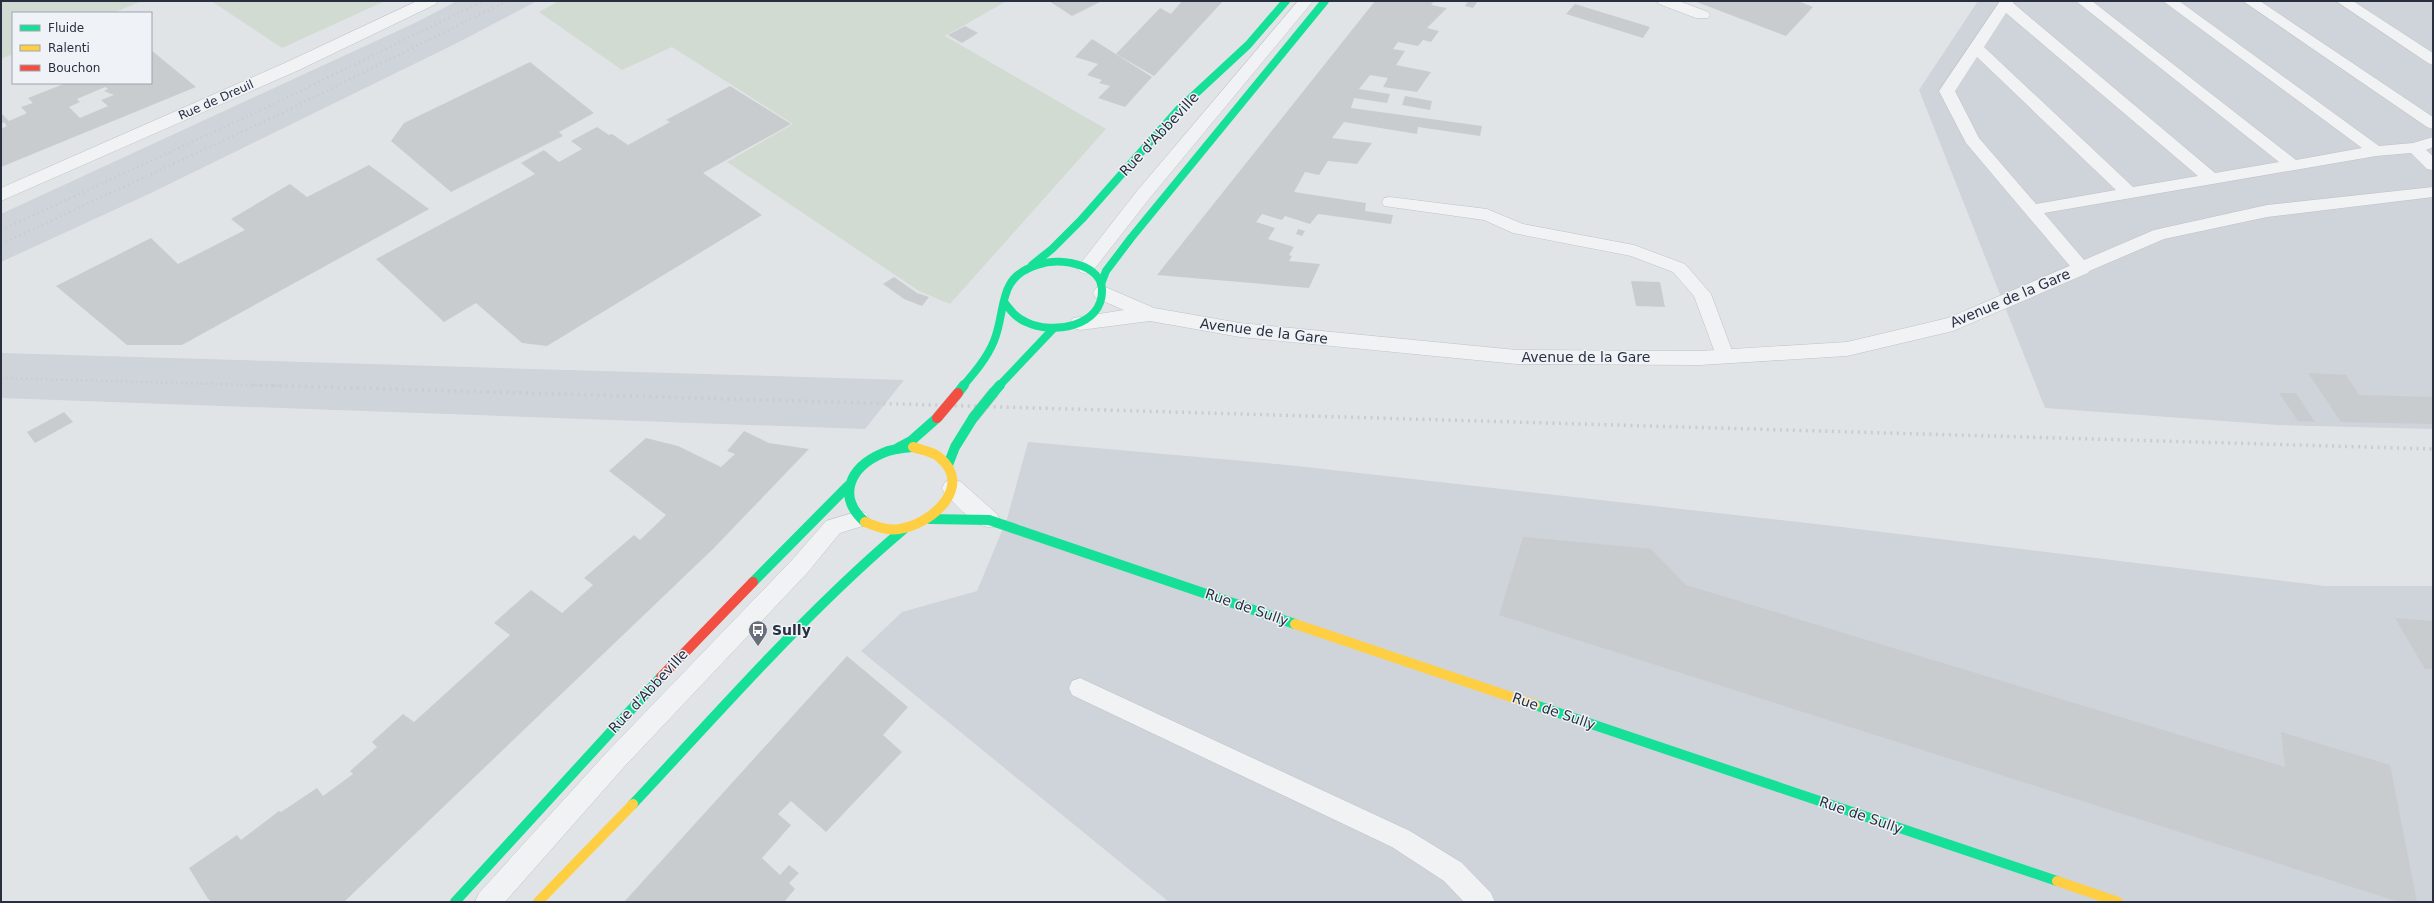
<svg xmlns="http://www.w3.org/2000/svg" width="2434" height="903" font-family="'DejaVu Sans',sans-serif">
  <rect width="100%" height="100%" fill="#e1e4e7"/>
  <g fill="#cfd3da">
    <path d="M457 1H537L455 44 151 193 1 262V214L417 22Z"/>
    <path d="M1978 1H2433V429L2278 425 2045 408 1919 90Z"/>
    <path d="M1 353 904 380 865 429 1 398Z"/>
    <path d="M1028 442 1288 465 1833 526 2325 586H2433V902H1169L861 651 902 612 977 591 1007 519Z"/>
  </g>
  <g fill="#d1dbd2">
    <path d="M1 1H142L113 13H13V54L1 59Z"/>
    <path d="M211 1H385L282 48Z"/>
    <path d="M559 1H1007L945 36 1106 129 950 304 919 291 727 162 793 124 672 47 622 70 539 12Z"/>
  </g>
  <g fill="#c9cccf" fill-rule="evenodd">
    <path d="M1049 1H1102L1072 16Z"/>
    <path d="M1182 1H1223L1154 76 1116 54 1160 8 1171 14Z"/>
    <path d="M1375 1H1434L1431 5 1447 8 1427 28 1439 31 1431 42 1423 40 1418 46 1398 42 1393 49 1405 51 1396 65 1431 72 1417 92 1383 87 1388 78 1370 75 1359 89 1390 94 1387 103 1354 98 1351 108 1482 126 1480 136 1418 127 1417 134 1344 122 1332 138 1372 143 1357 164 1328 161 1319 175 1305 172 1294 192 1366 203 1365 211 1393 215 1391 224 1318 214 1310 224 1285 216 1282 220 1262 214 1256 222 1275 228 1268 239 1294 247 1289 255 1292 256 1289 261 1320 264 1309 288 1157 275Z"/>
    <path d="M1468 1H1478L1473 8 1465 6Z"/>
    <path d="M1694 1H1798L1813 7 1786 36Z"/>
    <path d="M1575 4 1650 27 1643 38 1566 14Z"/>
    <path d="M965 26 978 33 962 43 948 35Z"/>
    <path d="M1092 39 1152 77 1125 107 1098 98 1110 86 1099 83 1102 80 1087 75 1098 64 1075 57Z"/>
    <path d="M151 50 196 87 1 167V129L7 126 4 122 1 124V113L9 121 27 113 21 107 33 103 28 98 66 83H151ZM105 87 108 89 104 91 114 95 101 100 108 106 80 118 69 107 80 102 77 99Z"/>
    <path d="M530 62 594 113 559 132 563 136 451 192 391 141 404 123Z"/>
    <path d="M730 86 791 124 703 173 762 215 547 346 522 343 476 303 444 322 376 259 535 174 521 163 544 150 559 162 582 149 571 141 597 127 609 135 612 134 628 145 670 122 666 120Z"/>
    <path d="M1405 96 1432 101 1430 110 1402 105Z"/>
    <path d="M369 165 429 209 182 345H127L56 286 151 238 178 264 245 230 231 219 290 184 307 197Z"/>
    <path d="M1298 229 1305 231 1302 236 1296 234Z"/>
    <path d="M894 277 917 293 929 297 922 306 904 299 883 284Z"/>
    <path d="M1631 281 1660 282 1665 307 1636 306Z"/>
    <path d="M2308 373 2346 375 2359 395 2433 397V424L2341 422Z"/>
    <path d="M2279 393H2296L2315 422 2298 421Z"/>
    <path d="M64 412 73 422 35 443 27 432Z"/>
    <path d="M744 431 769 443 809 449 713 549 344 902H212L208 899 189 868 237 835 241 840 279 811 281 812 317 788 323 796 353 774 350 771 377 747 372 742 403 714 414 722 510 635 494 623 531 590 562 613 593 585 584 578 634 535 640 540 666 515 609 471 646 438 678 446 721 467 735 454 727 451Z"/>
    <path d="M1523 537 1651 549 1686 585 2285 767 2281 732 2390 765 2417 902H2399L1499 615Z"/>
    <path d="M2395 618 2433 621V669H2425Z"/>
    <path d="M847 656 908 707 883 735 902 752 826 832 791 801 778 814 791 825 762 858 780 875 789 865 799 873 789 883 795 889 784 902H624Z"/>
  </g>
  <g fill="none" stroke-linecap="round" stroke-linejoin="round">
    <g stroke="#bfc2c5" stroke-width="1">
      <g id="lane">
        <path d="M1298 1H1313L1149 199 1092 272 1086 274 1080 272 1077 268 1080 264 1137 191Z"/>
        <path d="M2000 1H2014L2013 3 2215 173 2279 162 2076 1H2092L2296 160 2362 148 2163 1H2179L2379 146 2413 143 2433 137V147L2426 150 2433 156V170L2427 169 2411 153 2376 156 2044 213 2084 260 2154 230 2267 205 2433 187V197L2267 217 2164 239 2087 272 2081 274 2075 272 1966 143 1939 91ZM2006 13 2198 176 2133 187 1984 47ZM1977 57 2116 190 2036 204 1979 138 1955 91Z"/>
        <path d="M2243 1H2260L2433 117V129L2427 127Z"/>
        <path d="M2336 1H2353L2433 53V65L2428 63Z"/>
        <path d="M1390 197 1487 209 1523 224 1634 245 1685 264 1711 294 1734 356 1732 361 1725 363 1718 361 1694 296 1673 272 1631 256 1513 233 1484 220 1384 206 1382 202 1384 198Z"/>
        <path d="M859 511 866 513 869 519 866 525 840 533 808 572 624 767 505 902H475L479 893 608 751 792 560 826 521Z"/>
        <path d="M1080 678 1410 831 1462 863 1491 893 1495 902H1464L1444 881 1392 847 1072 695 1069 688 1072 681Z"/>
      </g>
    </g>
    <g stroke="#bfc2c5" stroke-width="1">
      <g id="street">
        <path d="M417 1H438L436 4 299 70 1 201V188L287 62Z"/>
        <path d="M1657 1H1679L1708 12 1710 15 1708 18H1696L1659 4Z"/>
        <path d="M2081 261 2088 263 2091 268 2088 273 1953 331 1847 356 1700 365 1517 364 1240 337 1150 321 1080 330 1073 328 1070 323 1073 318 1124 310 1096 298 1093 293 1096 288 1103 286 1154 308 1240 323 1517 350 1700 351 1847 342 1948 318Z"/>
        <path d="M953 479 961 482 997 514 1000 520 997 526C978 533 959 507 945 494L942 488 945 482Z"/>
      </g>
    </g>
    <use href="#lane" fill="#f1f2f3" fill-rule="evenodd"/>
    <use href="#street" fill="#f1f2f3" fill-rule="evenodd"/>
    <g stroke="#16e098" stroke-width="8">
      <path d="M1032 265 1052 249 1082 219 1179 109 1248 45 1286 1"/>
      <path d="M1101 284 1106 271 1131 238 1325 1"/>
      <path d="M963 386C975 372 987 358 994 341 1007 309 996 278 1037 265 1051 260 1068 261 1082 266 1092 270 1102 278 1102 290 1103 327 1052 335 1026 322 1016 318 1011 311 1004 302"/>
      <path d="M999 386 1053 329"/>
    </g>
    <g stroke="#16e098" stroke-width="10">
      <path d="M994 392 1000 385"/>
      <path d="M958 393 964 385"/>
      <path d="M898 448 911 441 937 418"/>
      <path d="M948 465 955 447 973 418"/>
      <path d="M930 519 989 520 1295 624"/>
      <path d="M865 522C836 496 850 467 883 453 892 449 903 448 913 447"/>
      <path d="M753 582 848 486"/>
      <path d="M1535 705 2057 881"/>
      <path d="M633 804C721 710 806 612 904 529"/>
      <path d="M455 902 661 677"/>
    </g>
    <g stroke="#ffcf43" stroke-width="10">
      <path d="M865 522C878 527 890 532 904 528 935 521 973 485 939 457 932 451 921 450 913 447"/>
      <path d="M1295 624 1535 705"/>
      <path d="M2057 881 2118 902"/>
      <path d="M538 902 633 804"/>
    </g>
    <path stroke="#f24e42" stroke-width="10" d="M661 677 753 582"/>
    <g stroke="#cacccf" stroke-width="2.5" stroke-dasharray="1.5 3.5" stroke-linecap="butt">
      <path d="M1 230 270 106 483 1"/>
      <path d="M1 244 278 115 507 1"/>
      <path d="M1 378 287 386"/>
    </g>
    <path stroke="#cacccf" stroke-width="3.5" stroke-dasharray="2 4.5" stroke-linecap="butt" d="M253 385 2433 449"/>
    <g stroke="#bdc0c4" stroke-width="11" stroke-linecap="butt">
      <path id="fast-bridge" d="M973 418 994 392"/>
    </g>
    <g stroke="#bdc0c4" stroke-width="11" stroke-linecap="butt">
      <path id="jam-bridge" d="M937 418 958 393"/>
    </g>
    <use href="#fast-bridge" stroke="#16e098" stroke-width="10"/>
    <use href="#jam-bridge" stroke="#f24e42" stroke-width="10"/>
  </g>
  <defs>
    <g id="bus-pin" transform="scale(1)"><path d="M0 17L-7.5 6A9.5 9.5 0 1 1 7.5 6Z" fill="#696f7a" stroke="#eff2f6"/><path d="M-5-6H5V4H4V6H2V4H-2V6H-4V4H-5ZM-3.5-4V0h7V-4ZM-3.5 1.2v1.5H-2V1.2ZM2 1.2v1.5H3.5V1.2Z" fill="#fff"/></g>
  </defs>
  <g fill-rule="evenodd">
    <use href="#bus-pin" x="758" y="630"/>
  </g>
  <g text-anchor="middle" stroke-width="3" stroke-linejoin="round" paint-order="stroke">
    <g font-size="12" fill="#283040" stroke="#eff2f6">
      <text transform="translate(216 100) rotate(-24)" y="4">Rue de Dreuil</text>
    </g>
    <g font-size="14" fill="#283040" stroke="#eff2f6">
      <text transform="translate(1159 134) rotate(-47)" y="5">Rue d'Abbeville</text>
      <text transform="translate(2010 298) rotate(-23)" y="5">Avenue de la Gare</text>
      <text transform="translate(1264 331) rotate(7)" y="5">Avenue de la Gare</text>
      <text x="1586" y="362">Avenue de la Gare</text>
      <text transform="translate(1247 607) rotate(19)" y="5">Rue de Sully</text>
      <text transform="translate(648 691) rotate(-47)" y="5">Rue d'Abbeville</text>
      <text transform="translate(1554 711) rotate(19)" y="5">Rue de Sully</text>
      <text transform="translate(1861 815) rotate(19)" y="5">Rue de Sully</text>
    </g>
    <g font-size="14" font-weight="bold" fill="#283040" stroke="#eff2f6" text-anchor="start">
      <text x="772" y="635">Sully</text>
    </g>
  </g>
  <rect width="2434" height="903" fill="none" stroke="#283040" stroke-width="4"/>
  <rect x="12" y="12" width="140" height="72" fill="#eff2f6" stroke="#9fa4ad"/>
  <rect x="20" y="25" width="20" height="6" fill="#16e098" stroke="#9fa4ad"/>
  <text x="48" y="32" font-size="12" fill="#283040">Fluide</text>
  <rect x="20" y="45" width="20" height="6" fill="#ffcf43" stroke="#9fa4ad"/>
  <text x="48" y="52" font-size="12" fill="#283040">Ralenti</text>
  <rect x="20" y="65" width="20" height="6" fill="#f24e42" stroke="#9fa4ad"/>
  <text x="48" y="72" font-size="12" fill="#283040">Bouchon</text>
</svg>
